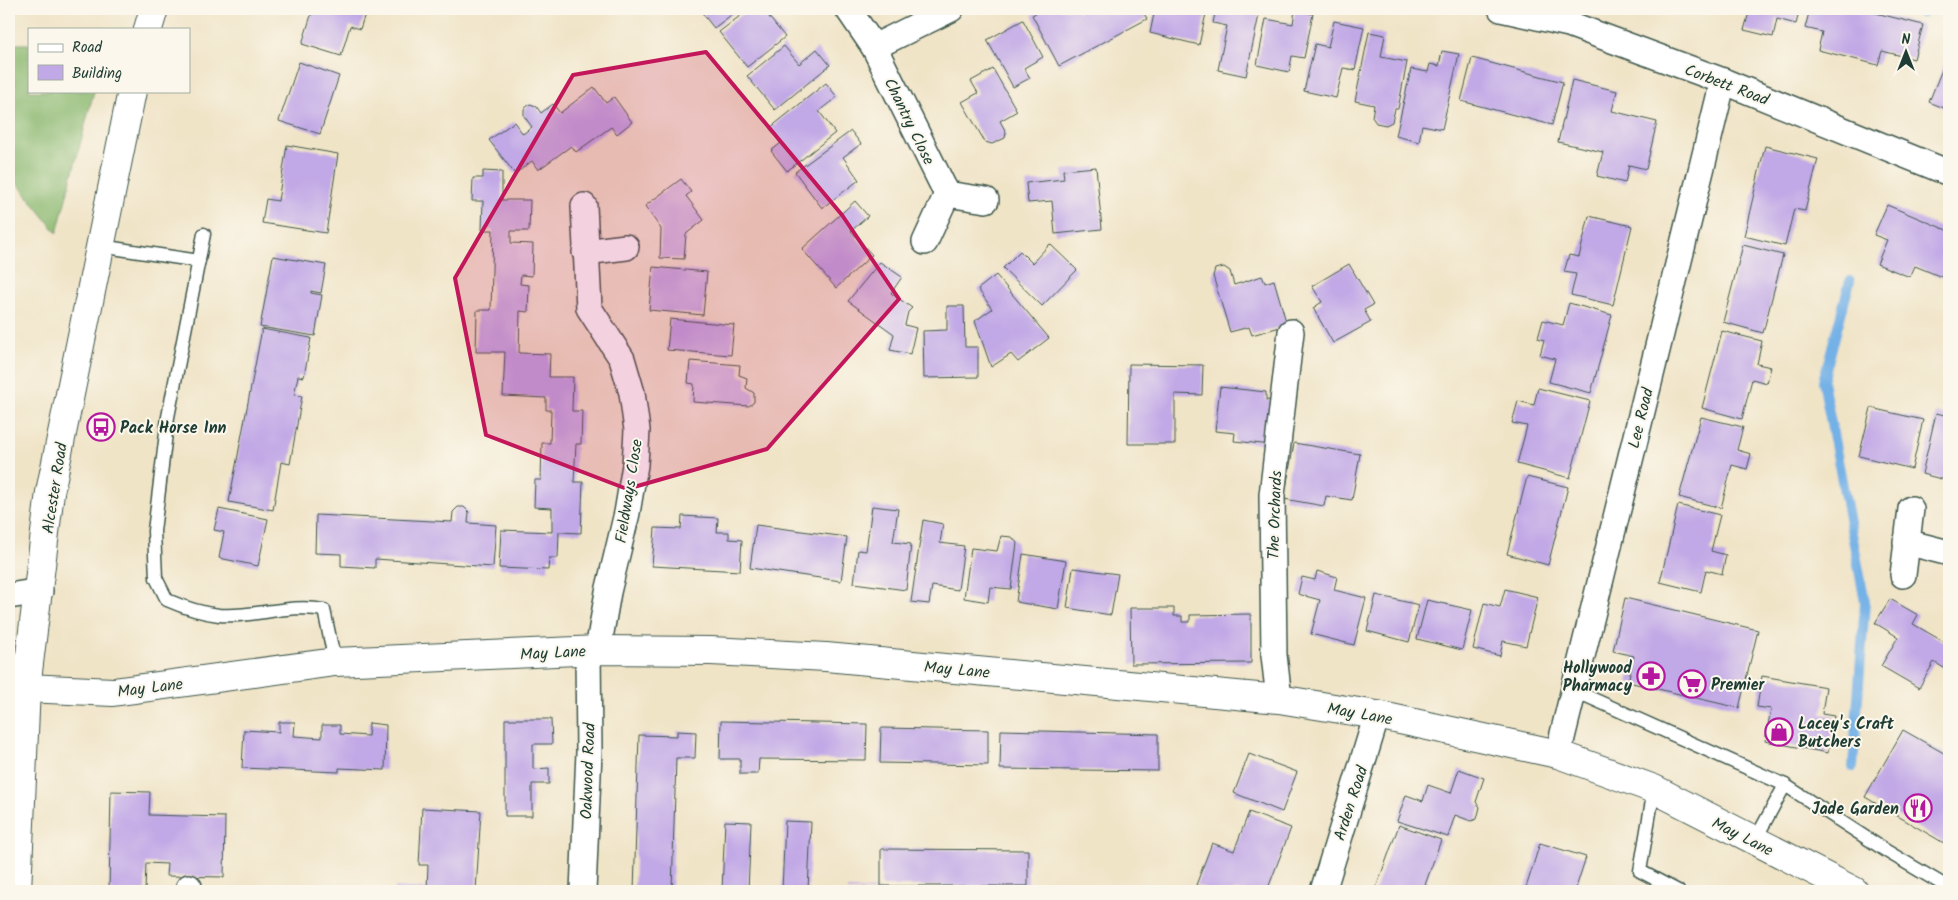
<svg xmlns="http://www.w3.org/2000/svg" width="1958" height="900" font-family="Kalam,sans-serif">
  <rect width="100%" height="100%" fill="#fbf7ec"/>
  <filter id="ink" filterUnits="userSpaceOnUse"><feTurbulence type="fractalNoise" baseFrequency=".02" numOctaves="2"/><feDisplacementMap in="SourceGraphic" scale="10" xChannelSelector="R" yChannelSelector="G"/><feConvolveMatrix kernelMatrix="1 2 1 2 8 2 1 2 1" color-interpolation-filters="sRGB"/></filter>
  <filter id="wash" filterUnits="userSpaceOnUse"><feTurbulence type="fractalNoise" baseFrequency=".0096" numOctaves="4" result="noise"/><feDisplacementMap in="SourceGraphic" scale="20" xChannelSelector="R" yChannelSelector="G"/><feGaussianBlur stdDeviation="1.12" result="paint"/><feColorMatrix in="noise" values="0 0 0 0 0 0 0 0 0 0 0 0 0 0 0 0 0 1.4 0 .05"/><feComposite in="paint" operator="in"/></filter>
  <g filter="url(#wash)">
    <rect width="100%" height="100%" fill="#f0e4c7"/>
    <path fill="#8cb971" stroke="#567b52" d="M9 44H29V91H94L57 233 9 173Z"/>
    <g fill="none" stroke-linecap="round" stroke-linejoin="round">
      <g stroke="#73b1e6" stroke-width="10">
        <path d="M1922 14 1924 9"/>
        <path d="M1850 281 1823 381 1865 602 1853 767"/>
      </g>
    </g>
    <g id="blocks">
      <g fill="#c1a8e6">
        <path d="M313 9 366 11 360 29 350 26 341 56 302 44Z"/>
        <path d="M699 9H739L714 28Z"/>
        <path d="M749 9H779L769 17 785 37 747 67 719 32Z"/>
        <path d="M1044 9H1076L1078 12 1083 9H1142L1147 19 1059 66 1032 15Z"/>
        <path d="M1155 9H1207L1199 45 1150 33Z"/>
        <path d="M1216 9H1246V12L1259 15 1246 76 1218 70 1227 26 1213 23Z"/>
        <path d="M1750 9H1800L1796 24 1777 19 1773 37 1744 30Z"/>
        <path d="M1810 9H1860L1923 25 1914 59 1882 51 1878 65 1818 50 1822 32 1805 28Z"/>
        <path d="M1295 10 1313 14 1304 58 1292 56 1289 72 1257 65 1266 19 1293 24Z"/>
        <path d="M1023 20 1043 57 1024 68 1030 78 1013 87 987 40Z"/>
        <path d="M1334 21 1364 27 1355 70 1343 68 1336 98 1304 91 1315 44 1328 47Z"/>
        <path d="M1369 32 1385 35 1381 57 1407 62 1398 109H1395L1392 122 1386 125 1376 123 1372 117 1374 105 1355 101Z"/>
        <path d="M784 46 799 64 817 49 830 65 775 110 747 76Z"/>
        <path d="M1442 51 1459 54 1442 129 1422 125 1419 142 1396 136 1411 69 1428 72 1430 64 1439 66Z"/>
        <path d="M1949 52V110L1929 102Z"/>
        <path d="M1472 58 1563 82 1552 125 1461 101Z"/>
        <path d="M299 62 339 76 320 134 279 121Z"/>
        <path d="M993 69 1017 111 1000 121 1006 132 1005 138 992 144 985 142 962 102 978 93 971 81Z"/>
        <path d="M1572 80 1617 91 1612 111 1657 122 1646 169 1629 165 1625 183 1597 176 1603 152 1558 142Z"/>
        <path d="M826 83 837 97 819 111 835 133 787 171 771 151 781 143 770 128Z"/>
        <path d="M594 87 606 103 614 97 632 122 617 134 611 127 576 152 571 146 538 170 532 161 515 174 489 140 514 122 523 134 532 127 524 116V109L530 104 536 106 541 113 553 104 560 113Z"/>
        <path d="M851 131 861 144 843 157 859 180 822 208 795 172Z"/>
        <path d="M287 145 338 154 326 233 262 223 266 199 278 201Z"/>
        <path d="M1765 146 1818 159 1805 211 1794 209 1785 246 1744 236Z"/>
        <path d="M1096 167 1102 229 1055 234 1052 201 1028 203 1026 183 1064 179 1063 170Z"/>
        <path d="M483 171 502 172V200H530L529 231H511V243L533 244 532 276 521 275 520 284 529 285 528 312 520 311 519 353 550 354 549 377H573L572 411H582L581 444H576L574 482H583L581 533 559 532 558 558H549L548 570 499 568 501 530 552 532V508L534 507 535 480H541L542 443H550L551 410H546V398L503 396 505 352H476L477 310H491L493 230H482L483 201H472L473 178H483Z"/>
        <path d="M681 179 691 192 686 196 704 220 686 234 684 259 660 258 661 229 645 206Z"/>
        <path d="M855 201 868 216 851 231 872 255 836 288 802 249Z"/>
        <path d="M1887 205 1949 231V280L1915 266 1910 277 1877 264 1887 240 1874 235Z"/>
        <path d="M1589 216 1632 226 1613 305 1571 295 1576 274 1564 272 1569 255 1579 257Z"/>
        <path d="M1050 244 1077 270 1042 306 1003 268 1020 251 1032 263Z"/>
        <path d="M1743 245 1783 255 1763 333 1723 322Z"/>
        <path d="M273 256 326 265 321 293 311 291V293L322 295 315 336 260 327Z"/>
        <path d="M880 262 902 277 891 293 912 308 908 312 905 325 916 328 910 354 890 350 894 334 848 301Z"/>
        <path d="M1349 264 1373 305 1364 310 1371 322 1333 343 1313 308 1322 302 1312 286Z"/>
        <path d="M653 267 707 272 703 315 649 310Z"/>
        <path d="M1224 267 1230 271 1234 285 1262 276 1265 283 1274 280 1287 325 1252 335 1249 327 1230 332 1213 276 1215 269Z"/>
        <path d="M996 275 1049 338 1018 362 1011 354 991 367 975 321 992 309 978 289Z"/>
        <path d="M1569 303 1612 315 1591 393 1549 382 1555 359 1540 355 1544 340 1538 338 1543 320 1563 325Z"/>
        <path d="M947 306H964L965 347H978V377L924 378 923 331 947 330Z"/>
        <path d="M670 319 734 325 731 355 667 350Z"/>
        <path d="M262 329 311 338 304 377 298 376 294 395 302 396 290 464 281 462 273 510 229 502Z"/>
        <path d="M1722 331 1762 341 1757 364 1771 367 1767 383 1752 379 1742 419 1702 408Z"/>
        <path d="M690 361 740 365 739 375 747 378 746 388 754 393V402L749 406 693 402 694 384 688 383Z"/>
        <path d="M1129 364 1203 365 1202 395 1175 394V444H1128Z"/>
        <path d="M1220 387 1266 392V400L1276 401 1272 445 1234 441 1235 433 1215 431Z"/>
        <path d="M1538 388 1590 401 1570 478 1517 464 1527 426 1512 423 1518 401 1534 405Z"/>
        <path d="M1871 408 1923 420 1912 469 1859 456Z"/>
        <path d="M1936 413 1949 416V481L1922 474Z"/>
        <path d="M1701 417 1743 427 1737 450 1751 454 1747 469 1732 465 1721 508 1679 497Z"/>
        <path d="M1294 443 1360 454 1352 500 1326 496 1324 506 1284 499Z"/>
        <path d="M1527 477 1568 487 1548 565 1507 554Z"/>
        <path d="M1678 505 1720 515 1711 551 1726 555 1722 574 1706 570 1701 592 1660 582Z"/>
        <path d="M872 506 898 509 893 542 911 544 906 590 854 583 858 550 866 551Z"/>
        <path d="M458 507H464L469 512 468 523 496 525 493 567 375 559V568L341 566V554L315 553 316 515 452 522 453 512Z"/>
        <path d="M219 509 268 519 258 566 219 558 224 532 214 530Z"/>
        <path d="M682 516 718 518 717 532H729V539L742 540 740 571 652 566 655 528 681 529Z"/>
        <path d="M923 520 943 524 940 543 964 546 958 590 932 586 929 604 911 602Z"/>
        <path d="M756 525 847 537 841 581 750 568Z"/>
        <path d="M1001 536 1012 537 1017 543 1011 589 990 587 988 602 964 598 971 548 997 551Z"/>
        <path d="M1023 554 1066 561 1058 609 1016 602Z"/>
        <path d="M1073 568 1118 574 1111 615 1067 608Z"/>
        <path d="M1317 571 1337 577 1334 590 1366 598 1354 645 1311 634 1320 600 1298 594 1302 577 1315 580Z"/>
        <path d="M1505 589 1538 597 1526 646 1503 641 1500 656 1473 649 1484 603 1500 607Z"/>
        <path d="M1376 595 1419 605 1409 642 1367 631Z"/>
        <path d="M1625 598 1758 630 1739 708 1628 682 1634 656 1613 651Z"/>
        <path d="M1890 599 1918 615 1913 624 1946 643 1949 637V671L1934 662 1919 688 1881 666 1898 637 1875 623Z"/>
        <path d="M1427 600 1472 610 1462 650 1417 639Z"/>
        <path d="M1130 608H1174V616H1182V622H1190V615L1251 614V663L1131 664Z"/>
        <path d="M1762 676 1826 687 1822 714 1834 716 1828 753 1765 741 1771 709 1757 707Z"/>
        <path d="M505 719H551L552 744H533V769L549 768V784H532V816H505Z"/>
        <path d="M721 721 867 724 866 760 759 759 758 774H740V759H720Z"/>
        <path d="M279 722H295L294 736 322 738V725H340V734L368 736 369 723 386 725 385 770 339 768V772L242 768 244 730 279 732Z"/>
        <path d="M881 728 988 730V765L880 763Z"/>
        <path d="M1001 730 1158 734V771L1000 769Z"/>
        <path d="M1903 730 1949 756V846L1865 797Z"/>
        <path d="M677 731 696 732 695 758H676L672 891H634L639 735 677 736Z"/>
        <path d="M1249 754 1297 772 1282 812 1234 793Z"/>
        <path d="M1459 769 1484 778 1476 802 1480 807 1477 819 1471 821 1455 815 1448 837 1397 821 1406 795 1423 801 1428 785 1451 793Z"/>
        <path d="M111 791 150 792 149 815 225 817 224 877 166 876 167 864 146 863 145 891H109Z"/>
        <path d="M422 808 481 811 476 891H395V887L427 889 428 865H419Z"/>
        <path d="M1249 812 1291 828 1267 891H1212L1196 885 1212 843 1234 851Z"/>
        <path d="M725 821 751 822 748 891H722Z"/>
        <path d="M785 821 811 822 808 891H782Z"/>
        <path d="M1399 825 1441 840 1425 885 1441 891H1375Z"/>
        <path d="M1540 843 1586 857 1575 891H1525Z"/>
        <path d="M881 849 1028 850V886H881Z"/>
        <path d="M232 888 264 890V891H232Z"/>
        <path d="M847 889 881 890V891H847Z"/>
      </g>
    </g>
  </g>
  <g filter="url(#ink)">
    <use href="#blocks" fill-opacity="0" stroke="#3e564a" stroke-width="1"/>
    <g fill="none" stroke-linecap="round" stroke-linejoin="round">
      <g stroke="#3e564a" stroke-width="15">
        <g id="lane">
          <path d="M204 234 168 417 154 531 156 578 167 600C183 607 201 613 219 615 254 618 289 603 324 610L335 662"/>
          <path d="M100 246 199 261"/>
          <path d="M1573 690 1785 785 1754 842"/>
          <path d="M1785 785 1888 852 1949 888"/>
          <path d="M1654 789 1640 871 1678 891"/>
        </g>
      </g>
      <g stroke="#3e564a" stroke-width="28">
        <g id="street">
          <path d="M848 9 874 47 947 194"/>
          <path d="M1501 9 1569 24 1723 81 1949 173"/>
          <path d="M874 47 951 9"/>
          <path d="M584 206 589 308 622 359 632 393 637 430 635 465 627 513 608 592 598 650"/>
          <path d="M925 242 947 194 986 200"/>
          <path d="M585 252 626 247"/>
          <path d="M1906 542 1949 553"/>
          <path d="M1903 575 1911 509"/>
          <path d="M9 596 40 591"/>
          <path d="M1279 699 1274 655 1272 495 1291 332"/>
          <path d="M1558 754 1723 81"/>
          <path d="M189 891V887"/>
          <path d="M583 891 589 752 588 651"/>
          <path d="M1323 891 1377 715"/>
        </g>
      </g>
      <g stroke="#3e564a" stroke-width="30">
        <g id="secondary">
          <path d="M148 29 154 9"/>
          <path d="M26 688 113 692 335 662 598 650 711 651 826 657 1279 699 1377 715 1558 754 1654 789 1854 891"/>
          <path d="M17 891 26 688 50 492 132 91"/>
        </g>
      </g>
      <use href="#lane" stroke="#fff" stroke-width="12"/>
      <use href="#street" stroke="#fff" stroke-width="25"/>
      <use href="#secondary" stroke="#fff" stroke-width="28"/>
    </g>
  </g>
  <path fill="#c2185b" fill-opacity="0.2" stroke="#c2185b" stroke-width="4" stroke-linejoin="round" d="M706 52 842 215 899 299 767 449 627 489 486 435 455 278 573 75Z"/>
  <defs>
    <g id="bus-ring" transform="scale(1.4375)"><circle r="9.5" fill="#fbf7ec" stroke="#b5179e" stroke-width="1.5"/><path d="M-5-6H5V4H4V6H2V4H-2V6H-4V4H-5ZM-3.5-4V0h7V-4ZM-3.5 1.2v1.5H-2V1.2ZM2 1.2v1.5H3.5V1.2Z" fill="#b5179e"/></g>
    <g id="pharmacy-ring" transform="scale(1.4375)"><circle r="9.5" fill="#fbf7ec" stroke="#b5179e" stroke-width="1.5"/><path d="M-2-6h4v4h4v4h-4v4h-4v-4h-4v-4h4Z" fill="#b5179e"/></g>
    <g id="supermarket-ring" transform="scale(1.4375)"><circle r="9.5" fill="#fbf7ec" stroke="#b5179e" stroke-width="1.5"/><path d="M-6-5.5h2.5l.6 2H6L4.5 2H-2.5L-4.4-4H-6ZM-1.5 3.2a1.3 1.3 0 1 0 .1 0ZM3 3.2a1.3 1.3 0 1 0 .1 0Z" fill="#b5179e"/></g>
    <g id="shop-ring" transform="scale(1.4375)"><circle r="9.5" fill="#fbf7ec" stroke="#b5179e" stroke-width="1.5"/><path d="M-5-2.5h2.3a2.7 3.5 0 0 1 5.4 0H5L5.5 6h-11ZM-1.5-2.5h3a1.5 2.3 0 0 0-3 0Z" fill="#b5179e"/></g>
    <g id="restaurant-ring" transform="scale(1.4375)"><circle r="9.5" fill="#fbf7ec" stroke="#b5179e" stroke-width="1.5"/><path d="M-5-6h1v4h1v-4h1v4h1v-4h1v5L-1.5 .5V6h-2V.5L-5-1ZM5-6V6H3V1.5H1.5Q1.5-4 5-6Z" fill="#b5179e"/></g>
  </defs>
  <g fill-rule="evenodd">
    <use href="#bus-ring" x="101" y="427"/>
    <use href="#pharmacy-ring" x="1651" y="676"/>
    <use href="#supermarket-ring" x="1692" y="684"/>
    <use href="#shop-ring" x="1779" y="732"/>
    <use href="#restaurant-ring" x="1918" y="808"/>
  </g>
  <g text-anchor="middle" stroke-width="4" stroke-linejoin="round" paint-order="stroke">
    <g font-size="16" fill="#1f3d34" stroke="#fbf7ec">
      <text transform="translate(1727 84) rotate(21)" y="6">Corbett Road</text>
      <text transform="translate(910 121) rotate(64)" y="6">Chantry Close</text>
      <text transform="translate(1640 418) rotate(-76)" y="6">Lee Road</text>
      <text transform="translate(54 488) rotate(-81)" y="6">Alcester Road</text>
      <text transform="translate(628 491) rotate(-81)" y="6">Fieldways Close</text>
      <text transform="translate(1274 515) rotate(-88)" y="6">The Orchards</text>
      <text transform="translate(553 652) rotate(-3)" y="6">May Lane</text>
      <text transform="translate(957 669) rotate(5)" y="6">May Lane</text>
      <text transform="translate(150 687) rotate(-7)" y="6">May Lane</text>
      <text transform="translate(1360 713) rotate(10)" y="6">May Lane</text>
      <text transform="translate(587 771) rotate(-88)" y="6">Oakwood Road</text>
      <text transform="translate(1350 803) rotate(-72)" y="6">Arden Road</text>
      <text transform="translate(1743 836) rotate(27)" y="6">May Lane</text>
    </g>
    <g font-size="16" font-weight="bold" fill="#1f3d34" stroke="#fbf7ec" text-anchor="start">
      <text x="120" y="433">Pack Horse Inn</text>
      <text x="1632" y="673" text-anchor="end">Hollywood<tspan x="1632" dy="18">Pharmacy</tspan></text>
      <text x="1711" y="690">Premier</text>
      <text x="1798" y="729">Lacey's Craft<tspan x="1798" dy="18">Butchers</tspan></text>
      <text x="1899" y="814" text-anchor="end">Jade Garden</text>
    </g>
  </g>
  <rect width="1958" height="900" fill="none" stroke="#fbf7ec" stroke-width="30"/>
  <rect x="28" y="28" width="162" height="65" fill="#fbf7ec" stroke="#a3ada2"/>
  <rect x="38" y="44" width="25" height="8" fill="#ffffff" stroke="#a3ada2"/>
  <text x="72" y="52" font-size="15" fill="#1f3d34">Road</text>
  <rect x="38" y="65" width="25" height="15" fill="#c1a8e6" stroke="#a3ada2"/>
  <text x="72" y="78" font-size="15" fill="#1f3d34">Building</text>
  <g transform="translate(1906 52)" stroke="#fbf7ec" stroke-width="4" paint-order="stroke">
  <path d="M0-4L9 19L0 12L-9 19Z" fill="#1f3d34"/>
  <text y="-8" font-size="14" font-weight="bold" text-anchor="middle" fill="#1f3d34">N</text>
  </g>
</svg>
